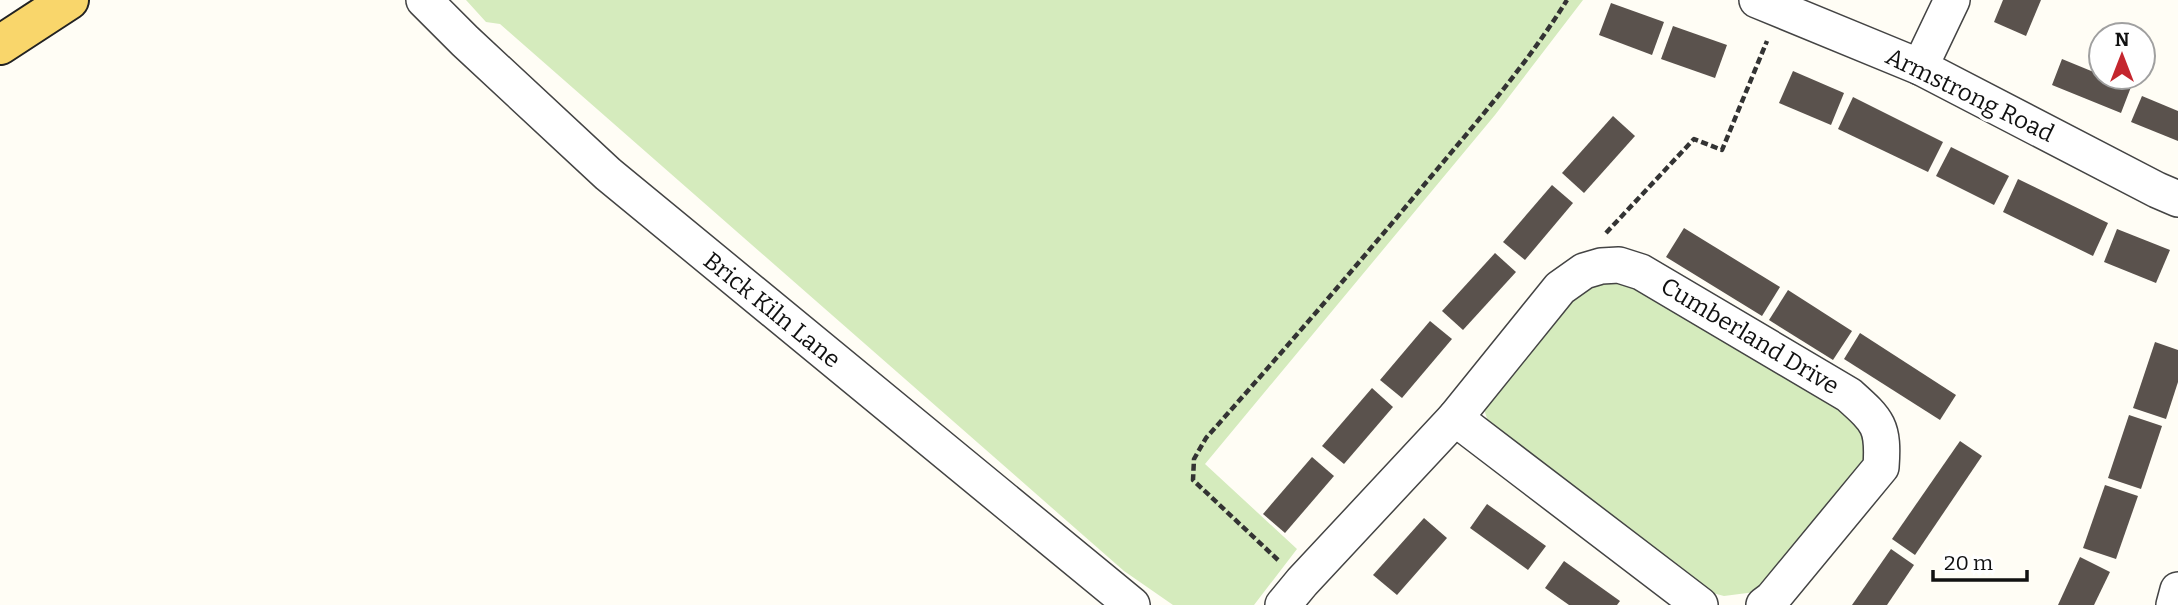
<svg xmlns="http://www.w3.org/2000/svg" width="2178" height="605" font-family="Bitter,serif">
  <rect width="100%" height="100%" fill="#fffdf5"/>
  <g fill="#d5ebbd">
    <path d="M466 0H1583L1495 115 1205 464 1297 549 1254 605H1173L1124 571 500 24 486 22Z"/>
    <path d="M1616 275 1853 413 1864 428 1869 462 1755 592 1724 596 1701 590 1489 425 1484 409 1577 292Z"/>
  </g>
  <g fill="#5a524d">
    <path d="M2003 0H2041L2026 36 1994 22Z"/>
    <path d="M1611 3 1664 22 1652 55 1599 35Z"/>
    <path d="M1673 26 1727 45 1715 78 1661 59Z"/>
    <path d="M2062 59 2101 75V77L2131 87 2121 113 2052 85Z"/>
    <path d="M1793 71 1844 93 1831 125 1779 103Z"/>
    <path d="M2142 96 2178 111V141L2131 122Z"/>
    <path d="M1853 97 1943 142 1928 172 1838 129Z"/>
    <path d="M1613 116 1635 136 1584 193 1562 173Z"/>
    <path d="M1951 147 2009 176 1994 205 1936 176Z"/>
    <path d="M2018 179 2108 223 2093 256 2003 212Z"/>
    <path d="M1552 185 1573 203 1525 260 1503 242Z"/>
    <path d="M1684 228 1780 287 1762 316 1666 257Z"/>
    <path d="M2117 229 2170 250 2156 283 2104 262Z"/>
    <path d="M1495 253 1516 272 1463 330 1442 311Z"/>
    <path d="M1788 290 1852 331 1833 360 1769 320Z"/>
    <path d="M1430 321 1452 339 1402 398 1380 380Z"/>
    <path d="M1860 333 1956 395 1940 420 1844 359Z"/>
    <path d="M2155 342 2178 350V382L2166 419 2133 408Z"/>
    <path d="M1372 388 1393 407 1344 464 1322 446Z"/>
    <path d="M2129 415 2162 426 2141 489 2108 478Z"/>
    <path d="M1960 441 1982 456 1915 555 1892 539Z"/>
    <path d="M1312 457 1334 476 1285 533 1263 514Z"/>
    <path d="M2105 485 2138 496 2116 559 2083 548Z"/>
    <path d="M1487 504 1546 546 1528 570 1470 528Z"/>
    <path d="M1424 518 1447 538 1397 595 1373 575Z"/>
    <path d="M1891 549 1914 565 1887 605H1852Z"/>
    <path d="M2080 557 2110 572 2094 605H2058Z"/>
    <path d="M1564 561 1620 601 1617 605H1569L1545 588Z"/>
  </g>
  <g fill="none" stroke-linecap="round" stroke-linejoin="round">
    <g stroke="#444" stroke-width="38">
      <g id="minor">
        <path d="M424 0 465 41 608 174 1132 605"/>
        <path d="M1757 0 1920 67 2157 190 2178 199"/>
        <path d="M1920 67 1952 0"/>
        <path d="M1455 418 1700 605"/>
        <path d="M1283 605 1302 582 1455 418 1560 288 1584 271 1601 266 1619 265 1641 272 1849 395C1878 421 1884 426 1881 467L1772 599 1764 605"/>
        <path d="M2174 605 2178 590"/>
      </g>
    </g>
    <g stroke="#222" stroke-width="42">
      <path id="major" d="M0 45 69 0"/>
    </g>
    <g stroke="#333" stroke-width="4.5" stroke-dasharray="7 3.5" stroke-linecap="butt">
      <path d="M1606 233 1694 139 1722 150 1767 41"/>
      <path d="M1278 560 1193 480 1194 459 1206 438C1280 355 1353 270 1424 185 1474 125 1526 66 1567 0"/>
    </g>
    <use href="#minor" stroke="#fff" stroke-width="35"/>
    <use href="#major" stroke="#f9d66b" stroke-width="38"/>
  </g>
  <g text-anchor="middle" stroke-width="7" stroke-linejoin="round" paint-order="stroke">
    <g font-size="24" fill="#111" stroke="#fff">
      <text transform="translate(1970 95) rotate(26)" y="8">Armstrong Road</text>
      <text transform="translate(772 310) rotate(39)" y="8">Brick Kiln Lane</text>
      <text transform="translate(1750 336) rotate(31)" y="8">Cumberland Drive</text>
    </g>
  </g>
  <g transform="translate(2122 56)"><circle r="33" fill="#ffffff" stroke="#a0a0a0" stroke-width="2"/>
  <path d="M0-5L12 26L0 18L-12 26Z" fill="#c4262e"/>
  <text y="-10" font-size="19" font-weight="bold" text-anchor="middle" fill="#111111">N</text>
  </g>
  <path d="M1933 570v10h94v-10" fill="none" stroke="#111111" stroke-width="3.5"/>
  <text x="1944" y="570" font-size="21" fill="#111111" stroke="#ffffff" stroke-width="5" paint-order="stroke">20 m</text>
</svg>
